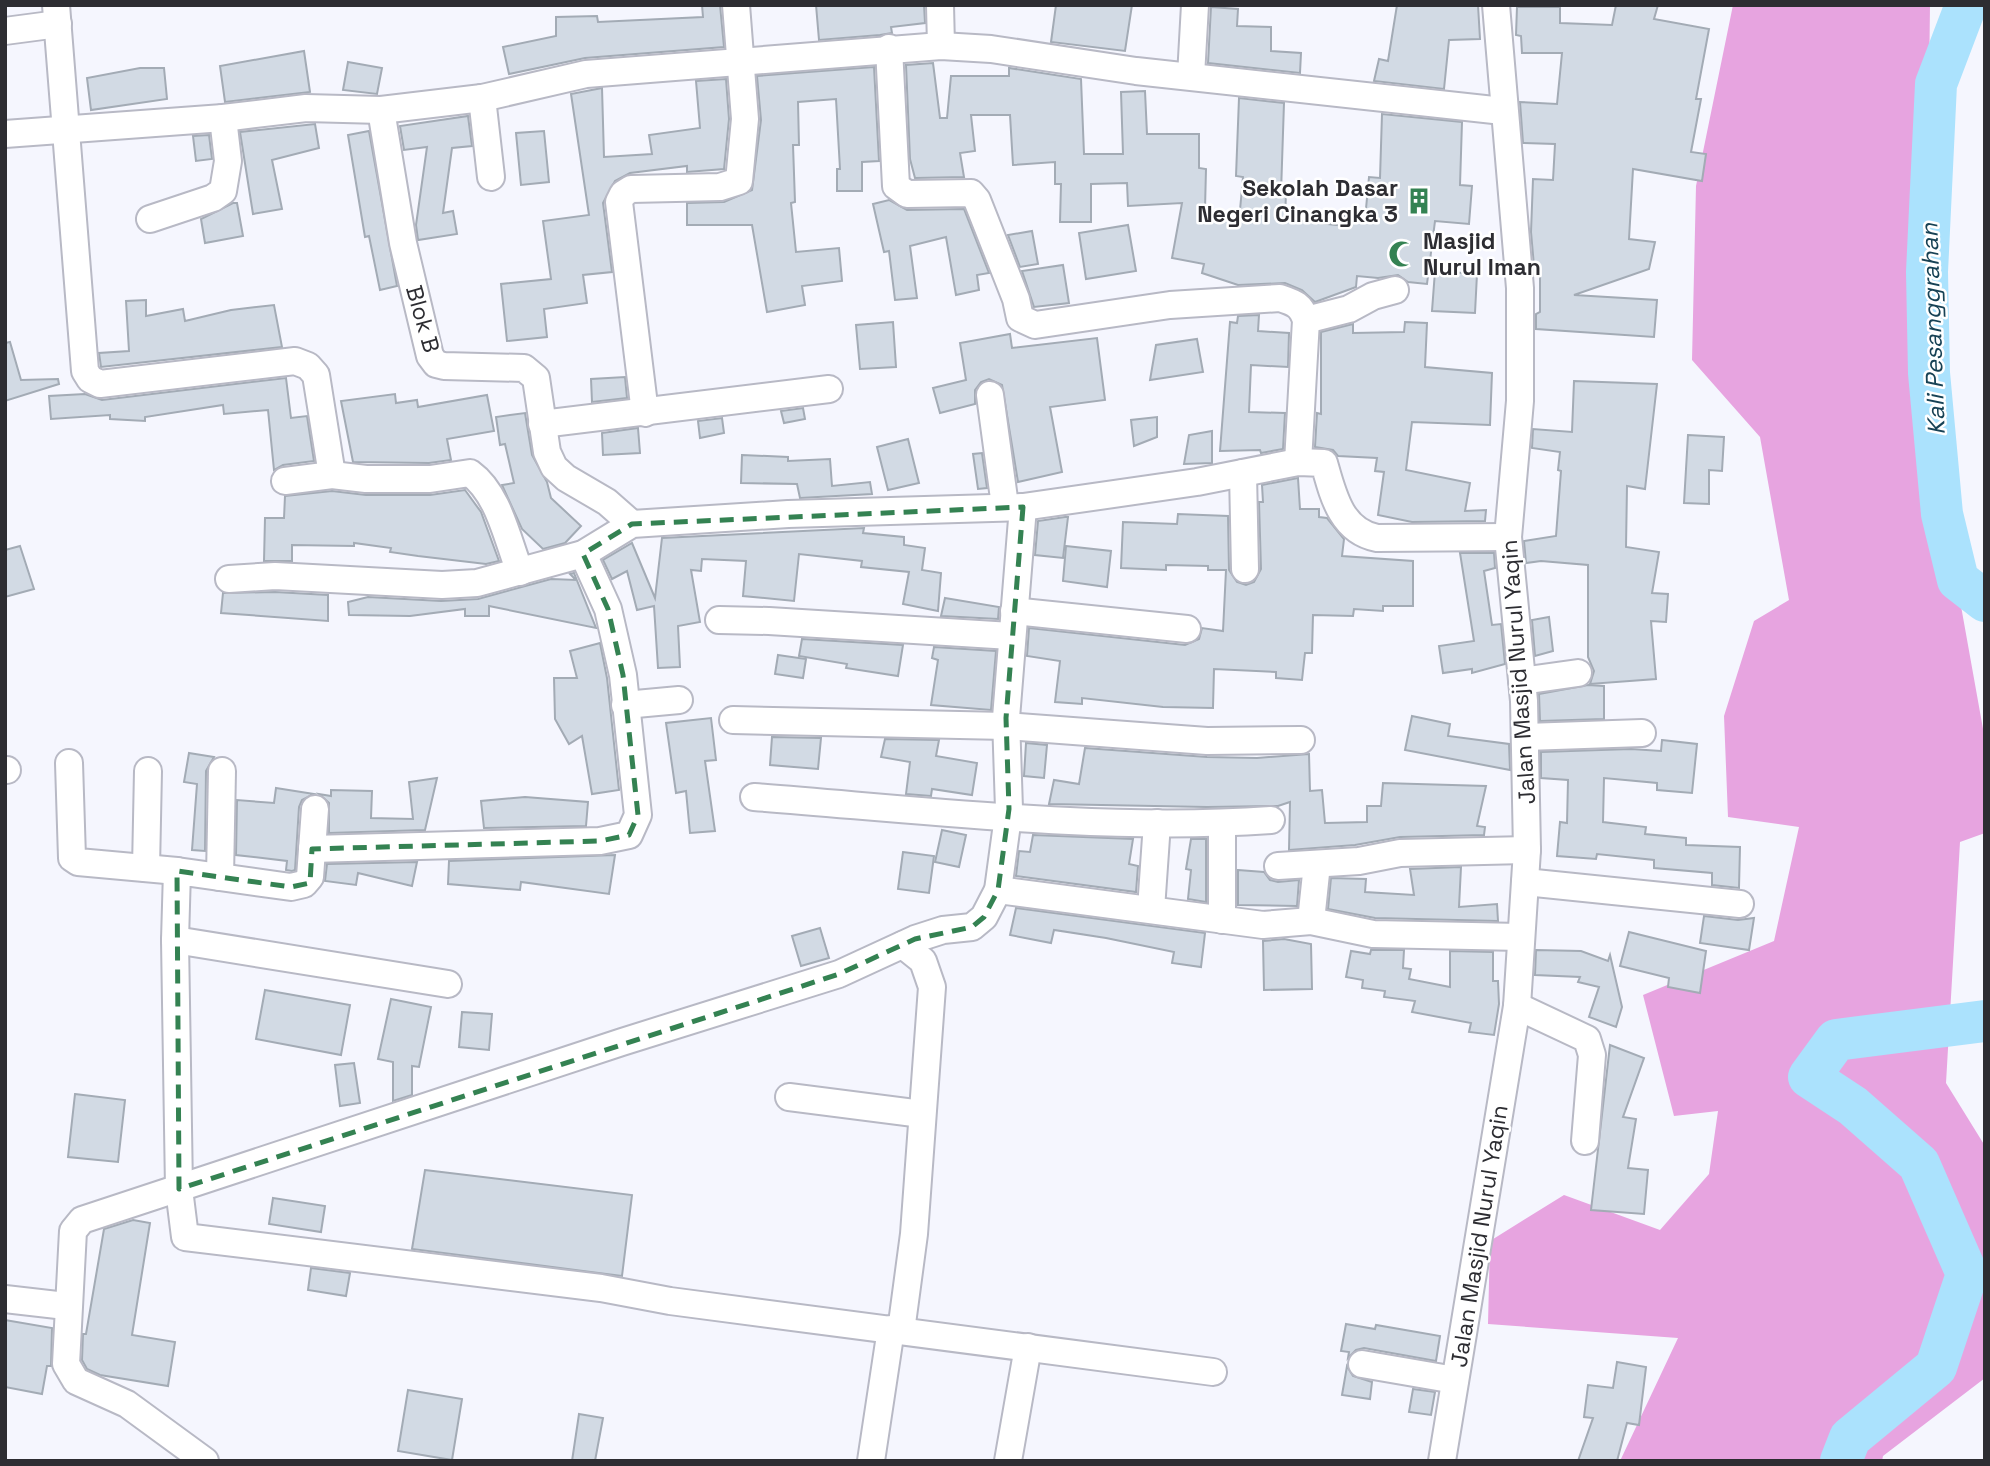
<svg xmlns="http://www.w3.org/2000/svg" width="1990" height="1466" font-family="'Space Grotesk',sans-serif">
  <rect width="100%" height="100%" fill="#f5f6fe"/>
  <path fill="#e7a4e0" d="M1733 5H1930L1925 405 1985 740V833L1960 842 1946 1083 1985 1146V1378L1883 1456 1882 1461H1620L1678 1338 1488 1324 1490 1241 1564 1195 1660 1230 1709 1174 1718 1111 1674 1116 1643 995 1774 941 1799 827 1728 817 1724 716 1754 621 1789 600 1760 437 1692 360 1696 186Z"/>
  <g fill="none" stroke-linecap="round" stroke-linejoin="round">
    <g stroke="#abe2fd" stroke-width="42">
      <path d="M1966 5 1936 84 1927 272 1929 373 1942 514 1958 580 1985 601"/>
      <path d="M1841 1461 1850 1438 1936 1367 1967 1274 1919 1164 1853 1106 1809 1077 1836 1040 1985 1021"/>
    </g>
  </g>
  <g fill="#d2dae4" stroke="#a3abb5" stroke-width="2">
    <path d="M702 5H720L724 47 585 58 509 74 503 47 556 36V17L597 16 598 22 703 17Z"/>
    <path d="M816 5H924L925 23 891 27 892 33 880 35 819 40Z"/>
    <path d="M1056 5H1132L1125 51 1051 42Z"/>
    <path d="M1397 5H1478L1480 39 1449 40 1444 89 1374 81 1379 59 1388 61Z"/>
    <path d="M1616 5H1658L1654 19 1709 29 1696 99H1701L1691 152 1706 154 1702 181 1633 169 1629 239 1655 242 1649 269 1574 295 1657 300 1654 337 1536 329V314L1540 312V266H1534L1531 232 1533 179 1553 180 1555 144 1523 143 1520 102 1557 104 1562 53H1522L1521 36 1516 35 1517 7H1560V23L1612 25Z"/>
    <path d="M1211 7 1238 9 1237 26 1271 27V51L1301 53 1300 73 1208 63Z"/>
    <path d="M304 51 310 92 225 102 220 66Z"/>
    <path d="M348 62 382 68 377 94 343 90Z"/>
    <path d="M933 63 940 118H947L951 76H1009V68L1081 79 1084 154H1123L1121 92 1145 91 1147 134H1199V168L1206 169 1205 209 1239 221 1243 177 1236 176 1239 98 1284 103 1281 193H1286L1285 219 1344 226 1345 216 1365 219 1369 177 1380 178 1382 114 1462 122 1460 185 1472 186 1469 224 1435 221 1427 284 1408 282 1398 275 1378 278 1357 276 1356 287 1315 302 1302 290 1285 283 1238 285 1202 273 1204 264 1172 258 1182 203 1128 206 1127 183 1091 184V222H1060L1061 184H1055V162L1013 165 1010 115H971L975 151 960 153 964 177 915 178 910 159 906 65Z"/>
    <path d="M874 67 879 161 862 162V191H837V169H840L836 99 798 102 799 145H793L795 202 791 203 796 252 839 248 842 281 802 286 805 305 767 312 752 225H687V203L724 202 752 190 761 120 757 76Z"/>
    <path d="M140 68H164L167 99 91 110 87 78Z"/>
    <path d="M726 79 729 119 724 169 687 172V166L630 173 615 181 603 203 612 272 583 275 587 303 544 309 547 337 507 341 501 284 551 279 543 221 589 215 571 94 602 88 604 157 652 154 649 135 700 128 696 81Z"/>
    <path d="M468 116 472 146 452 148 443 213 453 211 457 234 418 240 416 225 427 147 404 150 400 126Z"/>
    <path d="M315 124 319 148 272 160 282 209 253 214 240 132Z"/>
    <path d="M369 131 397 286 380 290 369 236 365 237 348 135Z"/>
    <path d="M544 131 549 182 521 185 516 133Z"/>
    <path d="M209 135 212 159 196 161 193 136Z"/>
    <path d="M889 200 907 210 964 209 989 273 977 275 979 290 956 295 946 237 910 246 917 298 895 300 889 251 884 252 873 204Z"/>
    <path d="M233 203H237L243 236 205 243 201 219Z"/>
    <path d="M1128 225 1136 271 1086 279 1079 233Z"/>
    <path d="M1032 231 1038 264 1020 267 1008 235Z"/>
    <path d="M1063 265 1069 303 1034 307 1022 271Z"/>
    <path d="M1435 271 1477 274 1475 313 1432 311Z"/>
    <path d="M146 300V316L183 309 185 321 231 310 274 305 282 347 101 367 99 353 129 351 126 301Z"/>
    <path d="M1259 315 1258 331 1289 333 1288 367 1251 365 1249 412 1285 413 1283 449 1261 453 1260 450 1220 451 1230 322 1237 323 1238 316Z"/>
    <path d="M893 322 896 367 860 369 856 325Z"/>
    <path d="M1405 322 1427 323 1425 367 1492 373 1490 425 1412 422 1406 470 1470 483 1465 511 1486 510 1485 521 1412 522 1378 515 1384 472 1375 471 1377 458 1338 456 1333 450 1315 447 1317 413 1321 414V332L1353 324V333L1404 332Z"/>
    <path d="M1010 334 1012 348 1097 338 1105 400 1050 407 1062 472 1018 482 1002 385 989 379 981 382 975 390V404L940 413 933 388 966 380 960 343Z"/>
    <path d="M1197 339 1203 372 1150 380 1156 345Z"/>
    <path d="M10 342 21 380 58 379 59 384 5 401V343Z"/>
    <path d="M625 377 627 398 592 402 591 379Z"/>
    <path d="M286 378 291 418 307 416 314 461 283 465 274 470 268 410 224 414 223 405 145 417V421L110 419V415L51 419 49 396 85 394 102 400Z"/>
    <path d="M1574 381 1657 384 1645 489 1627 486 1626 547 1659 552 1652 593 1668 594 1666 622 1651 621 1656 679 1590 684 1594 671 1588 657V565L1541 561 1526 563 1524 541 1556 536 1561 471 1558 470 1560 452 1532 448 1533 429 1572 432Z"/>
    <path d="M395 394 396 403 417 400 418 407 487 395 494 431 447 439 451 460 429 463 353 462 341 401Z"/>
    <path d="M803 408 805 419 784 423 781 411Z"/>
    <path d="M525 413 532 455 547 482 551 498 581 526 565 543 543 549 522 529 502 485 514 483 505 444 500 445 496 417Z"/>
    <path d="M1157 417V437L1134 446 1131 420Z"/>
    <path d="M722 418 724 433 700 438 698 421Z"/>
    <path d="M638 428 640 453 603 455 602 433Z"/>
    <path d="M1212 431V463L1184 464 1189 435Z"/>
    <path d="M1688 435 1724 437 1722 471 1709 470V504L1684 503Z"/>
    <path d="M908 439 919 483 888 490 877 447Z"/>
    <path d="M982 453 987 488 978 489 973 454Z"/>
    <path d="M742 455 788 457V461L830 459 832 486 870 482 872 494 800 498 797 484 741 483Z"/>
    <path d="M1298 478 1300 509H1319V517L1327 518 1344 539 1342 556 1413 561V606H1383V611L1354 609 1353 616 1313 615 1312 653H1305L1302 680 1276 678V672L1214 669 1213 708 1163 707 1082 698V704L1055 702 1060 661 1027 656 1029 628 1185 645 1199 639 1202 628 1223 631 1226 570H1208V566L1166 565V570L1121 568 1123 522 1177 524 1178 514 1228 516 1229 570 1237 582 1246 585 1254 582 1261 569 1259 502H1263L1262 485Z"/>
    <path d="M465 490 481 512 499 561 486 564 418 556 390 552 391 548 354 543V546L292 545V561H264L265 518H284L285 496 332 491 366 495H430Z"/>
    <path d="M1065 517H1068L1063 558 1035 555 1038 521Z"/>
    <path d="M864 528 863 533 904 537V545L925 548 922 570 941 573 938 611 903 604 909 572 861 567 862 561 799 554 794 601 743 596 746 561 702 559 701 571 691 570 700 622 678 626 680 667 658 668 654 606 637 610 627 571 612 579 603 560 632 543 655 598 662 538Z"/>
    <path d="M20 546 34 589 5 597V550Z"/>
    <path d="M1066 546 1111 551 1107 587 1063 581Z"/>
    <path d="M1460 553H1494L1495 568 1484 571 1492 625 1501 624 1505 664 1472 673V669L1443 673 1439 646 1474 641Z"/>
    <path d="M574 573 596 628 489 606V616H465V609L410 616 349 615 348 602 368 597 441 601 478 599 551 579 576 580 570 574Z"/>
    <path d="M275 592 328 595V621L221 613 223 593Z"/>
    <path d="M945 598 999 607 998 619 941 616Z"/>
    <path d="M1549 617 1553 651 1535 656 1532 620Z"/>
    <path d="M802 639 903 645 898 676 846 668 847 664 799 656Z"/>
    <path d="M600 643 607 678 619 790 592 794 582 736 569 744 555 719 554 678H577L570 651Z"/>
    <path d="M934 647 996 651 991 710 931 705 938 660 932 658Z"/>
    <path d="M778 655 806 659 803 678 775 674Z"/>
    <path d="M1588 685 1604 686V719L1540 721 1539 694Z"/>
    <path d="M1412 716 1450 724 1448 736 1509 744 1510 770 1405 750Z"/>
    <path d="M711 718 716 760 705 761 715 831 690 833 686 791 676 793 666 723Z"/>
    <path d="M772 737 821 738 818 769 770 765Z"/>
    <path d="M885 739 939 740 936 756 977 763 972 795 932 789 931 796 906 794 910 762 881 757Z"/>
    <path d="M1662 740 1697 744 1692 793 1657 790V783L1604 778 1603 822 1646 827 1645 834 1686 838V845L1740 847 1739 888 1712 885V873L1654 868V860L1597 854 1596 859 1557 856 1560 822 1567 823 1568 780 1541 778V752L1631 749 1661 751Z"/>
    <path d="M1026 743 1047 745 1044 778 1024 776Z"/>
    <path d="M1085 748 1207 757 1257 758 1309 754 1310 791 1322 790 1325 823 1367 822V806H1381L1383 783 1486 786 1477 826 1485 827 1484 835 1400 837 1355 845 1289 850 1290 802 1278 806 1207 807 1049 804 1054 780 1079 784Z"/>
    <path d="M189 753 214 757 206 771 205 851 192 850 197 784 184 782Z"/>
    <path d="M437 778 425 830 329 833V803L319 794 331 796V790L372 791 371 818 413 819 409 782Z"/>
    <path d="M276 788 314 794 302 800 299 807 295 870 292 871 286 870 287 861 236 855 237 800 274 803Z"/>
    <path d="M525 797 588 802 586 826 484 828 481 801Z"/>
    <path d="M942 830 966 835 959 867 935 862Z"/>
    <path d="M1033 835 1133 839 1129 864 1138 866 1136 892 1016 876 1019 851 1030 852Z"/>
    <path d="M1191 839H1206V902L1188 899 1191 870 1186 869Z"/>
    <path d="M903 852 934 856 929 893 898 889Z"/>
    <path d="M615 855 609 894 521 882 520 890 448 884 449 861Z"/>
    <path d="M417 862 412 886 358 873 356 885 325 881 327 864Z"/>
    <path d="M1461 867 1459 907 1497 904 1498 921 1375 918 1328 909 1331 878 1366 879 1365 892 1414 895 1410 869Z"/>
    <path d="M1238 870 1264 872 1270 880 1278 882 1299 880 1297 906 1238 905Z"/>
    <path d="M1016 908 1205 933 1201 967 1172 963 1174 952 1106 938 1054 930 1051 943 1010 935Z"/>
    <path d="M1704 916 1738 920 1754 918 1749 950 1700 943Z"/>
    <path d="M820 928 829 958 801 966 792 936Z"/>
    <path d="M1629 932 1706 951 1700 993 1668 987 1669 978 1620 966Z"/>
    <path d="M1284 939 1311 944 1312 989 1264 990 1263 941Z"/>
    <path d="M1371 950H1404L1403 968 1411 969 1409 979 1450 987V951L1493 952V981H1498L1499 1004 1494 1035 1469 1032 1471 1023 1412 1012 1415 1001 1384 997 1385 991 1362 988 1363 980 1346 977 1351 951 1370 954Z"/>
    <path d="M1536 950 1581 951 1608 961 1610 955 1622 1007 1616 1027 1589 1017 1599 987 1578 982 1580 977 1535 975Z"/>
    <path d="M265 990 350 1005 341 1055 256 1039Z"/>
    <path d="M391 999 431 1007 419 1067 412 1066V1095L393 1101V1062L378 1059Z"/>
    <path d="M462 1012 492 1014 489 1050 459 1047Z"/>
    <path d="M1610 1045 1644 1058 1623 1117 1636 1119 1628 1168 1648 1170 1644 1214 1591 1210Z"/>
    <path d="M354 1063 360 1103 340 1106 335 1065Z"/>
    <path d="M75 1094 125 1100 118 1162 68 1157Z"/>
    <path d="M425 1170 632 1195 622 1276 412 1249Z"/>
    <path d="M273 1198 325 1206 321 1232 269 1224Z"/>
    <path d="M133 1220 150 1223 132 1335 175 1342 168 1386 100 1375 87 1369 82 1360 83 1334H86L104 1229Z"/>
    <path d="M311 1268 350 1273 346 1296 308 1290Z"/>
    <path d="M5 1320 52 1328 51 1366H47L42 1394 5 1387Z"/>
    <path d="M1346 1324 1375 1329 1376 1325 1440 1336 1436 1361 1364 1348 1356 1350 1348 1358 1349 1352 1341 1351Z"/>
    <path d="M1617 1362 1646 1367 1639 1425 1627 1423 1617 1461H1578L1593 1418 1584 1417 1588 1385 1613 1388Z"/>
    <path d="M1347 1366 1353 1376 1372 1382 1370 1399 1342 1395Z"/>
    <path d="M1413 1389 1435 1392 1431 1415 1409 1412Z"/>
    <path d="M408 1390 462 1399 452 1460 398 1451Z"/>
    <path d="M579 1414 603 1418 595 1461H572Z"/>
  </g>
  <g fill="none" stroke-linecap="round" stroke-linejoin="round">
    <g stroke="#b8b9c5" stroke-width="30">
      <g id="minor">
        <path d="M56 5 85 371 90 379 100 384 295 361 308 366 316 375 332 475"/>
        <path d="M940 5 941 46"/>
        <path d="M5 31 58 24"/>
        <path d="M889 48 896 186 907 194 971 193 977 200 1016 299 1020 318 1035 325 1170 305 1280 298C1295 303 1301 305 1306 320L1298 462"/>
        <path d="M1191 76 1195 5"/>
        <path d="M482 98 491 177"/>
        <path d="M381 110 403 243 430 356 436 364 444 366 524 368 536 378 547 452 554 467 566 478 607 502 632 524"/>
        <path d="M5 134 223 118 306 108 381 110 482 98 586 74 941 46 991 49 1136 71 1503 111"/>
        <path d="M150 219 213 198 223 191 228 161 223 118"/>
        <path d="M1306 320 1349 309 1373 296 1395 290"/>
        <path d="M990 395 1005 506"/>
        <path d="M645 413 619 202 623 194 631 189 720 187 739 181 745 119 736 5"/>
        <path d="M542 424 829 389"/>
        <path d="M1243 473 1245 569"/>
        <path d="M285 481 332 475 366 479H430L470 473C499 494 507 539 520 572"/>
        <path d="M229 579 275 576 442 585 477 583 583 554 632 524 788 514 1023 507 1197 482 1298 462 1324 463C1333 495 1341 531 1377 538L1508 537"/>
        <path d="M1014 611 1187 629"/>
        <path d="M719 620 769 621 1011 636"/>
        <path d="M1522 681 1578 673"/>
        <path d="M625 705 679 700"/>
        <path d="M733 720 1006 726 1207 741 1301 740"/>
        <path d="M1526 737 1642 733"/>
        <path d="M69 763 72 858 78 862 177 871"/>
        <path d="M5 770H7"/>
        <path d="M754 797C923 810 1102 832 1271 820"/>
        <path d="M315 809 310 877 304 884 291 887 177 871 175 940 179 1189 185 1237 601 1288 670 1301 1213 1372"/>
        <path d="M1222 824V920"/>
        <path d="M312 849 600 841 629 835 638 815 623 675 608 609 583 554"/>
        <path d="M1278 866 1359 861 1400 853 1527 850"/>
        <path d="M146 868 148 771"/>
        <path d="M220 877 222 771"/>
        <path d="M1525 882 1740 904"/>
        <path d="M998 890 1263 925 1311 921 1373 934 1521 937"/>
        <path d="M1151 909 1157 823"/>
        <path d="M1311 921 1317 864"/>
        <path d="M175 940 448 984"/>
        <path d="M1517 1006 1587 1039 1592 1055 1585 1141"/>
        <path d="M789 1097 922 1114"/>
        <path d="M5 1299 66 1306"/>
        <path d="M901 1331 914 1234 932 987 923 961 903 945"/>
        <path d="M1362 1364 1455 1380"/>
        <path d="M205 1461 127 1404 76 1381 66 1364 73 1231 82 1220 622 1042 839 974 915 939 943 930 972 927 984 917 998 890 1009 809 1006 718 1023 507"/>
        <path d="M871 1461 891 1329"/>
        <path d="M1008 1461 1028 1347"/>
        <path d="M1442 1461 1517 1006 1527 850 1524 701 1508 537 1520 401V288L1496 5"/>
      </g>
    </g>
    <use href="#minor" stroke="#fff" stroke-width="26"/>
  </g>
  <path fill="none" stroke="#348252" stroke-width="5" stroke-dasharray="14 9" stroke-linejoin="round" d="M1023 507 1006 718 1009 809 998 890 984 917 972 927 915 939 839 974 179 1189 177 871 291 887 310 883 312 849 600 841 629 835 638 815 623 675 608 609 583 554 632 524Z"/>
  <defs>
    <g id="building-bare" transform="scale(2.1)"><path d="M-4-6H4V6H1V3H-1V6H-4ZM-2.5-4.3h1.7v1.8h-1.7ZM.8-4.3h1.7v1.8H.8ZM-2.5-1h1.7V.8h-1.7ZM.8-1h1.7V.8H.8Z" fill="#348252" stroke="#fff" stroke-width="2.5" paint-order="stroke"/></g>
    <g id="mosque-bare" transform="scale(2.1)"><path d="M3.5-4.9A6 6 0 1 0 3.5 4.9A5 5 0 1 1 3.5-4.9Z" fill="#348252" stroke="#fff" stroke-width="2.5" paint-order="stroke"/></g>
  </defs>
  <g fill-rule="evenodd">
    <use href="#building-bare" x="1419" y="201"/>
    <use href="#mosque-bare" x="1402" y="254"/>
  </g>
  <g text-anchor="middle" stroke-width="5" stroke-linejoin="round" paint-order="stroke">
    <g font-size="23" font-weight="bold" fill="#2d2d32" stroke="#fff" text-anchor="end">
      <text x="1398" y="196">Sekolah Dasar<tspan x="1398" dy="26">Negeri Cinangka 3</tspan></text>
      <text x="1423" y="249" text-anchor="start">Masjid<tspan x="1423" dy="26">Nurul Iman</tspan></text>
    </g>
    <g font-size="23" fill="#2d2d32" stroke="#fff">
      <text transform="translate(423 319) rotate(74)" y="8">Blok B</text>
      <text transform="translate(1518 672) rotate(-94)" y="8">Jalan Masjid Nurul Yaqin</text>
      <text transform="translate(1479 1236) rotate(-81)" y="8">Jalan Masjid Nurul Yaqin</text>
    </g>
    <g font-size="24" font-style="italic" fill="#174255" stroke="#fff">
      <text transform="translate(1933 329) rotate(-92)" y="8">Kali Pesanggrahan</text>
    </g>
  </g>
  <rect width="1990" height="1466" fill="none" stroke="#2d2d32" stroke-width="14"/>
</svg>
